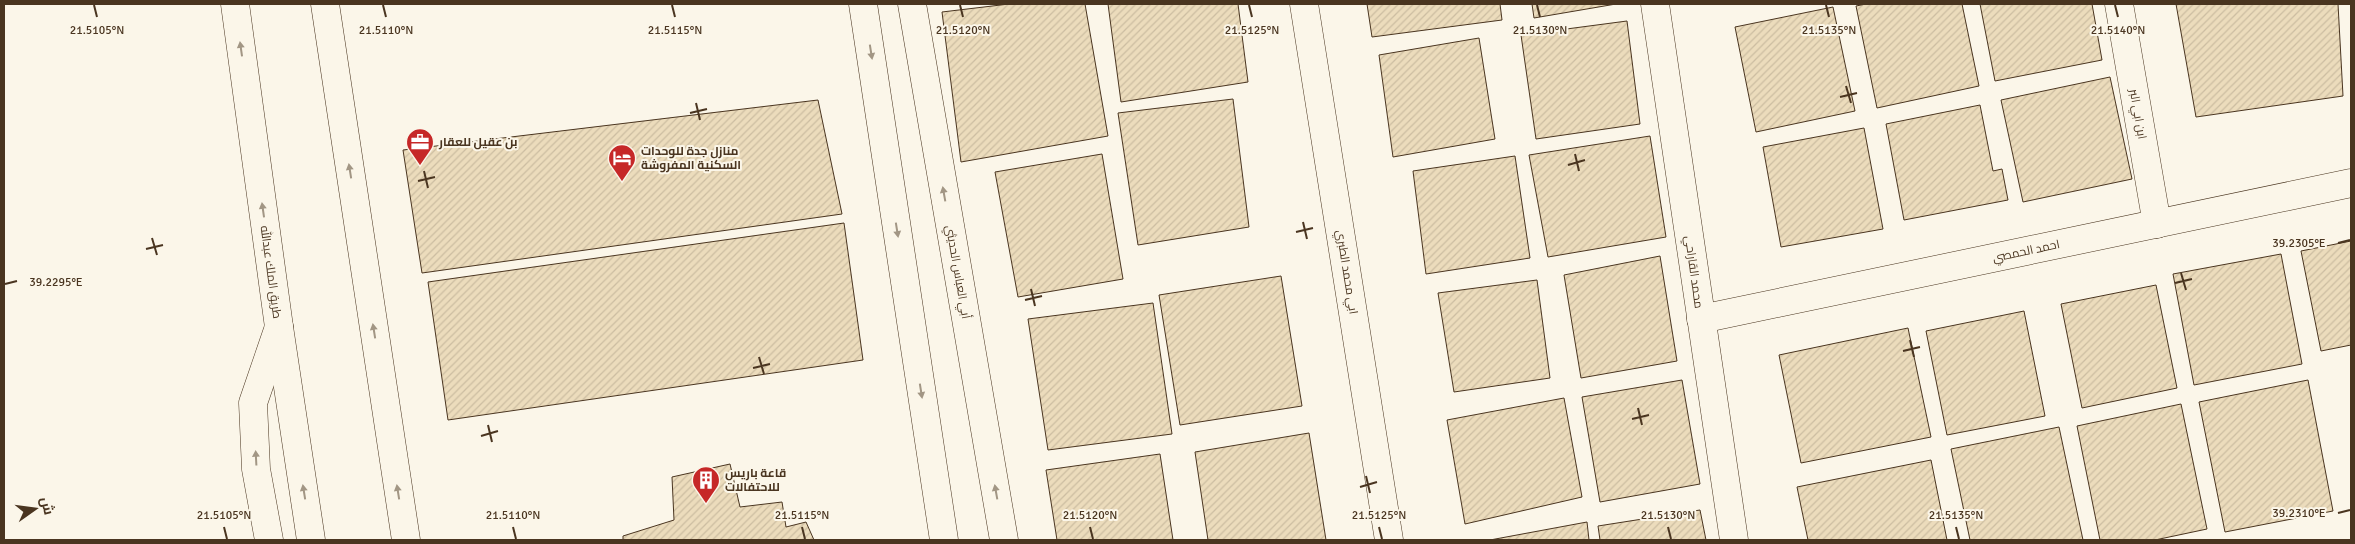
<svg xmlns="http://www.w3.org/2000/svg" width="2355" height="544" font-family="Signika,Cairo,sans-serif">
  <defs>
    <pattern id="building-hatch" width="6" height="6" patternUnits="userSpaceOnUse" patternTransform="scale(1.25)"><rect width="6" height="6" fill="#ecdcbc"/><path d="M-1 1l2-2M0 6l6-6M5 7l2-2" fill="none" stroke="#ccbda1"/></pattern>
  </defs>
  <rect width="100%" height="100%" fill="#fbf6e9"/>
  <g fill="url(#building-hatch)" stroke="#4a3520">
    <path d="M1009 4H1085L1108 136 961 162 942 12Z"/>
    <path d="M1108 4H1238L1248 82 1121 102Z"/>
    <path d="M1367 4H1500L1502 20 1372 37Z"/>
    <path d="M1532 4H1616L1534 18Z"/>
    <path d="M1866 4H1962L1979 86 1877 108 1856 6Z"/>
    <path d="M1980 4H2092L2102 60 1995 81Z"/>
    <path d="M2176 4H2338L2343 96 2196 117Z"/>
    <path d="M1833 7 1855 111 1756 132 1735 27Z"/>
    <path d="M1627 21 1640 124 1536 139 1521 35Z"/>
    <path d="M1479 38 1495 139 1393 157 1379 55Z"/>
    <path d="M2110 77 2132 179 2023 202 2001 100Z"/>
    <path d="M1233 99 1249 227 1138 245 1118 113Z"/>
    <path d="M818 100 842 214 422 273 403 150Z"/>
    <path d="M1980 105 1993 171 2002 169 2008 200 1904 220 1886 124Z"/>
    <path d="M1864 128 1883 229 1781 247 1763 147Z"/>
    <path d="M1650 136 1666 237 1548 257 1529 155Z"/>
    <path d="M1102 154 1123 279 1018 297 995 172Z"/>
    <path d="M1515 156 1530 258 1426 274 1413 171Z"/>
    <path d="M844 223 863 360 448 420 428 282Z"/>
    <path d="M2351 241V345L2321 351 2301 251Z"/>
    <path d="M2281 254 2302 364 2194 385 2173 274Z"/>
    <path d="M1660 256 1677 361 1581 378 1564 275Z"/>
    <path d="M1281 276 1302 406 1180 425 1159 295Z"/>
    <path d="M1537 280 1550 378 1454 392 1438 293Z"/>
    <path d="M2156 285 2177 388 2082 408 2061 304Z"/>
    <path d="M1153 303 1172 434 1048 450 1028 319Z"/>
    <path d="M2024 311 2045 416 1947 435 1926 331Z"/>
    <path d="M1908 328 1931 437 1801 463 1779 355Z"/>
    <path d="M1682 380 1700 484 1600 502 1582 397Z"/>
    <path d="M2308 380 2333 511 2225 532 2199 402Z"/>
    <path d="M1564 398 1582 497 1465 524 1447 420Z"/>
    <path d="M2181 404 2207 529 2155 540H2100L2077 426Z"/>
    <path d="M2059 427 2083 540H1970L1951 449Z"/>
    <path d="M1309 433 1326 540H1208L1195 452Z"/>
    <path d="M1160 454 1173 540H1057L1046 470Z"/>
    <path d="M1931 460 1947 540H1808L1797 487Z"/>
    <path d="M730 464 740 507 782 502 786 527 806 522 814 540H623V536L674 520 672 477Z"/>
    <path d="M1700 510 1706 540H1600L1598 526Z"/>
    <path d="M1587 522 1589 540H1490Z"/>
  </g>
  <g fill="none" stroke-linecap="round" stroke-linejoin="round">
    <g stroke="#4a3520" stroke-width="29">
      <g id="street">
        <path d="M863 4 944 540"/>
        <path d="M912 4 1004 540"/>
        <path d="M1304 4 1389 540"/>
        <path d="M1655 4 1734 540"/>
        <path d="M2119 4 2157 224"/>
        <path d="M1701 319 2351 183"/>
      </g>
    </g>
    <g stroke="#4a3520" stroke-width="29">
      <g id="primary">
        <path d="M325 4 406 540"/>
        <path d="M269 540 256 469 253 403 279 327"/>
      </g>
    </g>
    <g stroke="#4a3520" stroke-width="29">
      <path id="highway" d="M235 4 279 327 311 540"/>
    </g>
    <use href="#street" stroke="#fbf6e9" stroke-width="28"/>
    <use href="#primary" stroke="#fbf6e9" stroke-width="28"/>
    <use href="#highway" stroke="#fbf6e9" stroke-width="28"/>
  </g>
  <defs><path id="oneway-solid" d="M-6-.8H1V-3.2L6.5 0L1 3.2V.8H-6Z" transform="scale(1.25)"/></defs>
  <g fill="#a29684">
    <use href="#oneway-solid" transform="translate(241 49) rotate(-98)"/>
    <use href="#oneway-solid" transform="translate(871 52) rotate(81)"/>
    <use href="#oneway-solid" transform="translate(350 171) rotate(-99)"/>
    <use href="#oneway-solid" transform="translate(944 194) rotate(-100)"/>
    <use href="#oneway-solid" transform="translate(263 210) rotate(-98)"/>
    <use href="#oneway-solid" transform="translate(897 230) rotate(81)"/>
    <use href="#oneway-solid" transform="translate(374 331) rotate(-99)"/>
    <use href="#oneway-solid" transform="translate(921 391) rotate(81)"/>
    <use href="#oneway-solid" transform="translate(256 458) rotate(-93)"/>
    <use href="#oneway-solid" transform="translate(304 492) rotate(-99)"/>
    <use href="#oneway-solid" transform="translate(398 492) rotate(-99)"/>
    <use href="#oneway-solid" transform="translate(996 492) rotate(-100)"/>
  </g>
  <path fill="none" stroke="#4a3520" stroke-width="2" d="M94 5 97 17M383 5 386 17M672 5 675 17M960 5 963 17M1249 5 1252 17M1537 5 1540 17M1826 5 1829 17M2115 5 2118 17M1846 86 1851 103M1840 97 1857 93M696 103 700 120M690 113 707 109M1575 154 1579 171M1568 165 1585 160M424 171 428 188M418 181 435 177M1303 222 1307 239M1296 232 1313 228M152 238 157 255M2338 243 2350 240M146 249 163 245M2181 273 2186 290M2175 283 2192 279M5 284 17 281M1031 289 1035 306M1025 300 1042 296M1910 340 1914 357M1903 351 1920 347M759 357 764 374M753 368 770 364M1638 408 1642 425M1632 419 1649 415M488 425 492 442M481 436 498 431M1366 476 1370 493M1360 487 1377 482M2338 513 2350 510M224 527 227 539M513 527 516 539M802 527 805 539M1090 527 1093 539M1379 527 1382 539M1668 527 1671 539M1956 527 1959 539"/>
  <defs>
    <g id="office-pin" transform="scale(1.4375)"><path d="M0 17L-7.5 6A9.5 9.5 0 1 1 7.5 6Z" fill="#c62828" stroke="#fbf6e9"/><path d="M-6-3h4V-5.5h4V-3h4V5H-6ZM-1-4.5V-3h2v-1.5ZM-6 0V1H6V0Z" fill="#fff"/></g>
    <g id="hotel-pin" transform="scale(1.4375)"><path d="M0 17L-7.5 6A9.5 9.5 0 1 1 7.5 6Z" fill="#c62828" stroke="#fbf6e9"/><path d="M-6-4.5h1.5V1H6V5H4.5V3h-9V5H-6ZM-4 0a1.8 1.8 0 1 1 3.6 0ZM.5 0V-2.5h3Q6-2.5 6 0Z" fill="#fff"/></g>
    <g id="building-pin" transform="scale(1.4375)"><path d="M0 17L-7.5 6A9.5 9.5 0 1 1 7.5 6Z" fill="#c62828" stroke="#fbf6e9"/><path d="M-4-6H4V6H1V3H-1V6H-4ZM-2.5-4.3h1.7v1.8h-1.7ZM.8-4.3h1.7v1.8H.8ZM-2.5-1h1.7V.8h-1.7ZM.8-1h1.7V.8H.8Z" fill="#fff"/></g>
  </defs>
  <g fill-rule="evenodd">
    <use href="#office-pin" x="420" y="142"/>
    <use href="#hotel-pin" x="622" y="158"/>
    <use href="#building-pin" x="706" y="480"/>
  </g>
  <g text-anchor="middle" stroke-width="4" stroke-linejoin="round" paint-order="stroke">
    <g font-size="12" fill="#4a3520" stroke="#fbf6e9">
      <text transform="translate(2138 114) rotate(80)" y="4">ابن ابي البر</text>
      <text transform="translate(2026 251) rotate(-12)" y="4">احمد الحمصي</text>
      <text transform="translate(271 272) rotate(82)" y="4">طريق الملك عبدالله</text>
      <text transform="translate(958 272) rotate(80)" y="4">أبي العباس الحديثي</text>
      <text transform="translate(1347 272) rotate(81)" y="4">ابي محمد الطبري</text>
      <text transform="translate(1694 272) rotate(82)" y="4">محمد القاراحي</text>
    </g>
    <g font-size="12" font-weight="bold" fill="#4a3520" stroke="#fbf6e9" text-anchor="start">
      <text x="439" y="146">بن عقيل للعقار</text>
      <text x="641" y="155">منازل جدة للوحدات<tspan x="641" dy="14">السكنية المفروشة</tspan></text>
      <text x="725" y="477">قاعة باريس<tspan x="725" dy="14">للاحتفالات</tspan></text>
    </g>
  </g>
  <g font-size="12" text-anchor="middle" fill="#4a3520" stroke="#fbf6e9" stroke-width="4" stroke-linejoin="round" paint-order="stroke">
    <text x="97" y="34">21.5105°N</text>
    <text x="386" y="34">21.5110°N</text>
    <text x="675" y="34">21.5115°N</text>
    <text x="963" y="34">21.5120°N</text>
    <text x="1252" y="34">21.5125°N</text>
    <text x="1540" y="34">21.5130°N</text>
    <text x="1829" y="34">21.5135°N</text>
    <text x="2118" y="34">21.5140°N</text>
    <text x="2299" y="247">39.2305°E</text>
    <text x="56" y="286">39.2295°E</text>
    <text x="2299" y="517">39.2310°E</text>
    <text x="224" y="519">21.5105°N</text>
    <text x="513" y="519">21.5110°N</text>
    <text x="802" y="519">21.5115°N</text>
    <text x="1090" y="519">21.5120°N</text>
    <text x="1379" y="519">21.5125°N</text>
    <text x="1668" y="519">21.5130°N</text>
    <text x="1956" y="519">21.5135°N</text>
  </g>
  <rect width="2355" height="544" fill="none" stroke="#4a3520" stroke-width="10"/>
  <g transform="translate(35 509) rotate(76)" stroke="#fbf6e9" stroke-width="4" paint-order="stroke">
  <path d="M0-4L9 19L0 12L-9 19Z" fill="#4a3520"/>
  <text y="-8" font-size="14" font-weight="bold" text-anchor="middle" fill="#4a3520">ش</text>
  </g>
</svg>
